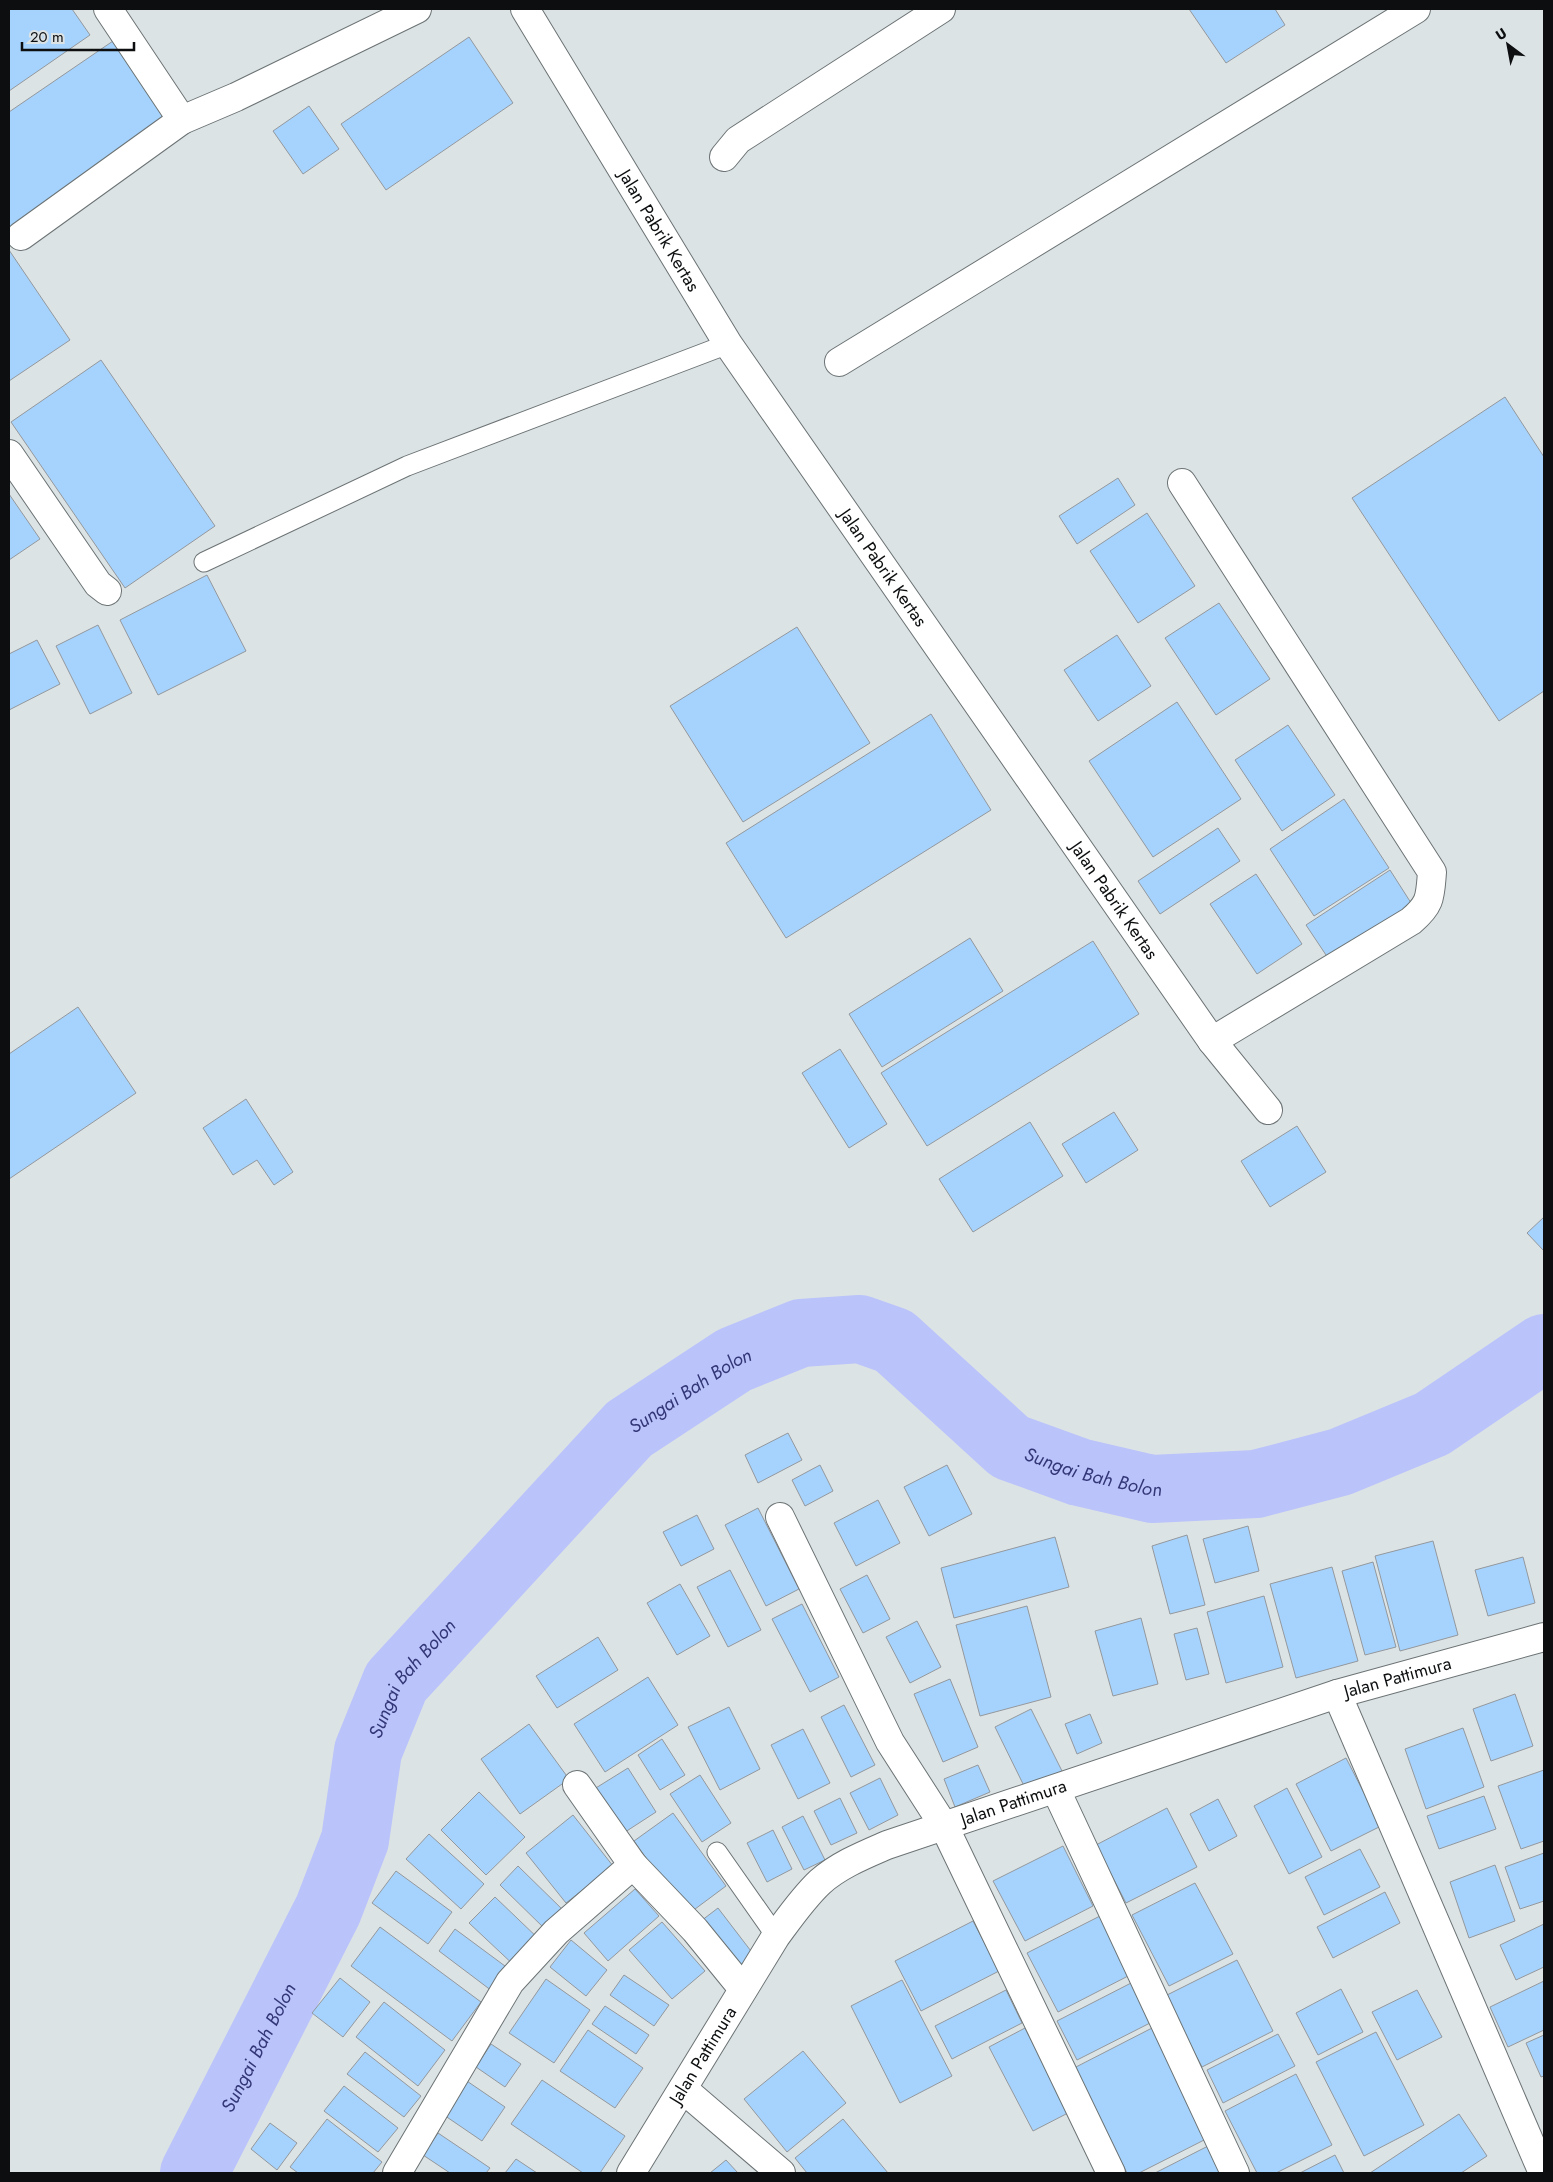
<svg xmlns="http://www.w3.org/2000/svg" width="1553" height="2182" font-family="Jost,sans-serif">
  <rect width="100%" height="100%" fill="#dce3e5"/>
  <g fill="none" stroke-linecap="round" stroke-linejoin="round">
    <path stroke="#bac3fa" stroke-width="68" id="s1" d="M194 2173 328 1910 355 1840 368 1751 396 1682 629 1429 734 1360 801 1333 860 1329 894 1341 1010 1447 1079 1472 1152 1489 1256 1484 1340 1462 1432 1424 1544 1348"/>
  </g>
  <g fill="#a5d3fe" stroke="#93989d">
    <path d="M9 9H72L90 35 9 91Z"/>
    <path d="M1189 9H1275L1285 25 1226 63Z"/>
    <path d="M469 37 513 103 386 190 341 124Z"/>
    <path d="M113 41 167 120 11 228 9 225V112Z"/>
    <path d="M309 106 339 149 303 174 273 131Z"/>
    <path d="M9 250 70 340 9 381Z"/>
    <path d="M101 360 215 526 125 588 11 422Z"/>
    <path d="M1505 397 1544 457V691L1499 721 1352 498Z"/>
    <path d="M1118 478 1135 505 1077 544 1059 516Z"/>
    <path d="M9 494 40 539 9 560Z"/>
    <path d="M1147 513 1195 586 1138 623 1090 551Z"/>
    <path d="M207 575 246 651 158 695 120 620Z"/>
    <path d="M1219 603 1270 679 1216 715 1165 638Z"/>
    <path d="M98 625 132 693 90 714 56 646Z"/>
    <path d="M797 627 870 743 743 822 670 706Z"/>
    <path d="M1117 635 1151 686 1098 721 1064 670Z"/>
    <path d="M37 640 60 684 9 710V654Z"/>
    <path d="M1177 702 1241 799 1153 857 1089 761Z"/>
    <path d="M931 714 991 810 786 938 726 843Z"/>
    <path d="M1288 725 1335 795 1282 831 1235 760Z"/>
    <path d="M1344 799 1389 868 1314 916 1270 849Z"/>
    <path d="M1218 828 1240 861 1160 914 1138 881Z"/>
    <path d="M1390 870 1413 906 1330 961 1306 925Z"/>
    <path d="M1256 874 1302 944 1257 974 1210 904Z"/>
    <path d="M970 938 1003 991 882 1067 849 1014Z"/>
    <path d="M1093 941 1139 1014 927 1146 881 1073Z"/>
    <path d="M78 1007 136 1093 9 1179V1054Z"/>
    <path d="M840 1049 887 1124 849 1148 802 1073Z"/>
    <path d="M246 1099 293 1172 274 1185 257 1160 233 1175 203 1128Z"/>
    <path d="M1114 1112 1138 1150 1086 1183 1062 1144Z"/>
    <path d="M1030 1122 1063 1176 973 1232 939 1179Z"/>
    <path d="M1297 1126 1326 1172 1270 1207 1241 1161Z"/>
    <path d="M1544 1217V1251L1527 1233Z"/>
    <path d="M788 1433 802 1460 758 1483 745 1455Z"/>
    <path d="M820 1465 833 1491 805 1506 792 1480Z"/>
    <path d="M947 1465 972 1514 929 1536 904 1487Z"/>
    <path d="M878 1500 900 1543 856 1566 834 1523Z"/>
    <path d="M758 1508 799 1589 766 1606 725 1525Z"/>
    <path d="M697 1515 714 1549 681 1566 663 1532Z"/>
    <path d="M1248 1526 1259 1571 1215 1583 1203 1539Z"/>
    <path d="M1187 1535 1205 1605 1170 1614 1152 1546Z"/>
    <path d="M1055 1537 1069 1587 954 1618 941 1568Z"/>
    <path d="M1433 1541 1458 1635 1400 1651 1375 1556Z"/>
    <path d="M1523 1557 1535 1603 1488 1616 1475 1570Z"/>
    <path d="M1373 1562 1396 1647 1365 1655 1342 1571Z"/>
    <path d="M1332 1567 1358 1661 1296 1678 1270 1584Z"/>
    <path d="M730 1570 761 1630 728 1647 697 1587Z"/>
    <path d="M867 1575 890 1619 863 1633 840 1589Z"/>
    <path d="M680 1584 710 1636 677 1655 647 1603Z"/>
    <path d="M1264 1596 1283 1667 1226 1683 1207 1612Z"/>
    <path d="M802 1604 839 1677 810 1692 772 1619Z"/>
    <path d="M1027 1606 1051 1697 980 1716 956 1625Z"/>
    <path d="M1141 1618 1158 1684 1113 1696 1095 1631Z"/>
    <path d="M917 1621 941 1667 910 1683 886 1637Z"/>
    <path d="M1197 1628 1209 1674 1186 1680 1174 1634Z"/>
    <path d="M598 1637 618 1670 557 1708 536 1676Z"/>
    <path d="M648 1677 678 1725 605 1772 574 1724Z"/>
    <path d="M950 1679 978 1747 943 1762 914 1694Z"/>
    <path d="M1515 1694 1533 1746 1491 1761 1473 1709Z"/>
    <path d="M844 1705 875 1765 851 1777 821 1717Z"/>
    <path d="M729 1707 760 1769 720 1790 688 1727Z"/>
    <path d="M1031 1709 1062 1771 1026 1790 995 1727Z"/>
    <path d="M1090 1714 1102 1743 1077 1754 1065 1724Z"/>
    <path d="M529 1724 569 1779 520 1814 481 1759Z"/>
    <path d="M1463 1728 1484 1787 1426 1809 1405 1749Z"/>
    <path d="M803 1729 830 1783 798 1799 771 1745Z"/>
    <path d="M662 1739 685 1775 660 1790 638 1755Z"/>
    <path d="M1346 1758 1381 1826 1331 1851 1296 1784Z"/>
    <path d="M978 1765 990 1792 955 1807 944 1779Z"/>
    <path d="M628 1768 656 1812 619 1836 591 1791Z"/>
    <path d="M1544 1770V1841L1521 1849 1498 1786Z"/>
    <path d="M700 1775 731 1823 702 1842 670 1794Z"/>
    <path d="M880 1778 898 1815 869 1830 850 1793Z"/>
    <path d="M1287 1788 1322 1857 1289 1874 1254 1806Z"/>
    <path d="M479 1792 525 1837 486 1875 441 1830Z"/>
    <path d="M1484 1796 1496 1829 1439 1849 1427 1816Z"/>
    <path d="M840 1798 857 1833 831 1845 814 1811Z"/>
    <path d="M1218 1799 1237 1836 1209 1851 1190 1814Z"/>
    <path d="M1167 1808 1197 1867 1126 1903 1096 1845Z"/>
    <path d="M673 1813 726 1886 687 1915 634 1841Z"/>
    <path d="M573 1815 613 1866 566 1903 526 1853Z"/>
    <path d="M803 1816 825 1860 804 1870 782 1827Z"/>
    <path d="M773 1830 792 1869 767 1882 747 1843Z"/>
    <path d="M429 1834 484 1884 461 1909 406 1859Z"/>
    <path d="M1063 1846 1093 1906 1025 1941 993 1881Z"/>
    <path d="M1360 1849 1380 1887 1324 1915 1305 1877Z"/>
    <path d="M1544 1853V1901L1520 1909 1505 1867Z"/>
    <path d="M1495 1865 1515 1921 1469 1938 1450 1882Z"/>
    <path d="M518 1866 564 1911 546 1930 500 1885Z"/>
    <path d="M396 1871 452 1912 428 1944 372 1903Z"/>
    <path d="M1195 1883 1233 1954 1169 1986 1132 1915Z"/>
    <path d="M635 1889 659 1916 608 1961 584 1933Z"/>
    <path d="M1385 1892 1400 1923 1333 1958 1317 1927Z"/>
    <path d="M495 1897 542 1942 517 1968 469 1923Z"/>
    <path d="M718 1908 754 1955 732 1971 697 1924Z"/>
    <path d="M1100 1916 1130 1975 1058 2012 1027 1953Z"/>
    <path d="M973 1921 999 1971 921 2011 895 1961Z"/>
    <path d="M662 1922 705 1971 672 1999 629 1950Z"/>
    <path d="M1544 1924V1967L1516 1980 1500 1945Z"/>
    <path d="M380 1927 481 2002 452 2041 351 1966Z"/>
    <path d="M455 1929 509 1969 492 1991 439 1951Z"/>
    <path d="M571 1940 607 1970 586 1996 550 1967Z"/>
    <path d="M1237 1960 1273 2031 1202 2067 1165 1996Z"/>
    <path d="M624 1975 669 2005 654 2026 610 1995Z"/>
    <path d="M340 1978 370 2002 343 2037 312 2013Z"/>
    <path d="M546 1979 590 2010 554 2063 509 2033Z"/>
    <path d="M902 1980 952 2076 900 2103 851 2006Z"/>
    <path d="M1544 1981V2030L1508 2047 1490 2007Z"/>
    <path d="M1133 1982 1154 2021 1077 2060 1057 2021Z"/>
    <path d="M1341 1989 1363 2032 1318 2055 1296 2013Z"/>
    <path d="M1006 1990 1022 2023 952 2059 935 2026Z"/>
    <path d="M1417 1990 1442 2037 1397 2060 1372 2012Z"/>
    <path d="M384 2002 445 2050 418 2086 356 2037Z"/>
    <path d="M605 2006 649 2035 636 2054 592 2024Z"/>
    <path d="M1154 2027 1210 2137 1139 2173H1127L1074 2068Z"/>
    <path d="M1025 2028 1068 2113 1033 2131 989 2047Z"/>
    <path d="M588 2030 643 2068 615 2108 560 2071Z"/>
    <path d="M1376 2032 1424 2125 1364 2156 1316 2062Z"/>
    <path d="M1278 2034 1295 2066 1223 2103 1207 2070Z"/>
    <path d="M1544 2035V2076L1541 2077 1526 2043Z"/>
    <path d="M491 2044 521 2064 505 2087 476 2067Z"/>
    <path d="M803 2051 846 2103 787 2152 744 2099Z"/>
    <path d="M365 2052 421 2096 404 2117 347 2074Z"/>
    <path d="M1296 2074 1332 2145 1276 2173H1257L1225 2111Z"/>
    <path d="M461 2077 505 2107 482 2141 438 2111Z"/>
    <path d="M542 2080 625 2136 600 2173H583L511 2124Z"/>
    <path d="M344 2086 398 2128 378 2152 324 2111Z"/>
    <path d="M1459 2114 1487 2156 1461 2173H1370Z"/>
    <path d="M327 2119 382 2162 373 2173H298L290 2167Z"/>
    <path d="M843 2119 888 2173H807L795 2158Z"/>
    <path d="M270 2123 297 2143 277 2170 251 2149Z"/>
    <path d="M438 2133 490 2168 486 2173H450L423 2155Z"/>
    <path d="M1212 2144 1227 2173H1155Z"/>
    <path d="M1335 2155 1344 2173H1300Z"/>
    <path d="M516 2159 537 2173H505Z"/>
    <path d="M726 2160 738 2173H710Z"/>
  </g>
  <g fill="none" stroke-linecap="round" stroke-linejoin="round">
    <g stroke="#6c7374" stroke-width="21">
      <g id="lane">
        <path d="M204 562 407 466 728 344"/>
        <path d="M717 1852 776 1936"/>
      </g>
    </g>
    <g stroke="#6c7374" stroke-width="30">
      <g id="street">
        <path d="M108 9 182 120 236 97 417 9"/>
        <path id="s2" d="M525 9 728 344 1212 1041 1268 1110"/>
        <path d="M724 157 738 140 941 9"/>
        <path d="M21 236 182 120"/>
        <path d="M839 362 1416 9"/>
        <path d="M9 454 98 584 107 591"/>
        <path d="M1182 483 1432 872C1430 897 1431 904 1411 921L1212 1041"/>
        <path d="M780 1517 890 1742 944 1826 1111 2173"/>
        <path d="M1337 1694 1543 2173"/>
        <path d="M577 1785 633 1865 695 1930 743 1989"/>
        <path d="M1056 1790 1235 2173"/>
        <path d="M683 2089 781 2173"/>
        <path d="M397 2173 510 1982 556 1932 633 1865"/>
      </g>
    </g>
    <g stroke="#6c7374" stroke-width="30">
      <g id="secondary">
        <path id="s3" d="M631 2173 776 1936C790 1917 803 1898 820 1882 839 1865 864 1855 887 1845L1337 1694 1544 1637"/>
      </g>
    </g>
    <use href="#lane" stroke="#fff" stroke-width="19"/>
    <use href="#street" stroke="#fff" stroke-width="28"/>
    <use href="#secondary" stroke="#fff" stroke-width="28"/>
  </g>
  <g text-anchor="middle" stroke-width="4" stroke-linejoin="round" paint-order="stroke">
    <g font-size="18" fill="#0c0e0f" stroke="#dce3e5">
      <text dy="6" stroke="none"><textPath href="#s2" startOffset="259">Jalan Pabrik Kertas</textPath></text>
      <text dy="6" stroke="none"><textPath href="#s2" startOffset="664">Jalan Pabrik Kertas</textPath></text>
      <text dy="6" stroke="none"><textPath href="#s2" startOffset="1069">Jalan Pabrik Kertas</textPath></text>
      <text dy="6" stroke="none"><textPath href="#s3" startOffset="962">Jalan Pattimura</textPath></text>
      <text dy="6" stroke="none"><textPath href="#s3" startOffset="558">Jalan Pattimura</textPath></text>
      <text dy="6" stroke="none"><textPath href="#s3" startOffset="138">Jalan Pattimura</textPath></text>
    </g>
    <g font-size="19" font-style="italic" fill="#333777" stroke="#dce3e5">
      <text dy="7" stroke="none"><textPath href="#s1" startOffset="951">Sungai Bah Bolon</textPath></text>
      <text dy="7" stroke="none"><textPath href="#s1" startOffset="1416">Sungai Bah Bolon</textPath></text>
      <text dy="7" stroke="none"><textPath href="#s1" startOffset="546">Sungai Bah Bolon</textPath></text>
      <text dy="7" stroke="none"><textPath href="#s1" startOffset="141">Sungai Bah Bolon</textPath></text>
    </g>
  </g>
  <rect width="1553" height="2182" fill="none" stroke="#0c0e0f" stroke-width="20"/>
  <g transform="translate(1508 45) rotate(328)" stroke="#dce3e5" stroke-width="4" paint-order="stroke">
  <path d="M0-4L9 19L0 12L-9 19Z" fill="#0c0e0f"/>
  <text y="-8" font-size="14" font-weight="bold" text-anchor="middle" fill="#0c0e0f">U</text>
  </g>
  <path d="M22 42v8h112v-8" fill="none" stroke="#0c0e0f" stroke-width="2.5"/>
  <text x="30" y="42" font-size="15" fill="#0c0e0f" stroke="#dce3e5" stroke-width="4" paint-order="stroke">20 m</text>
</svg>
